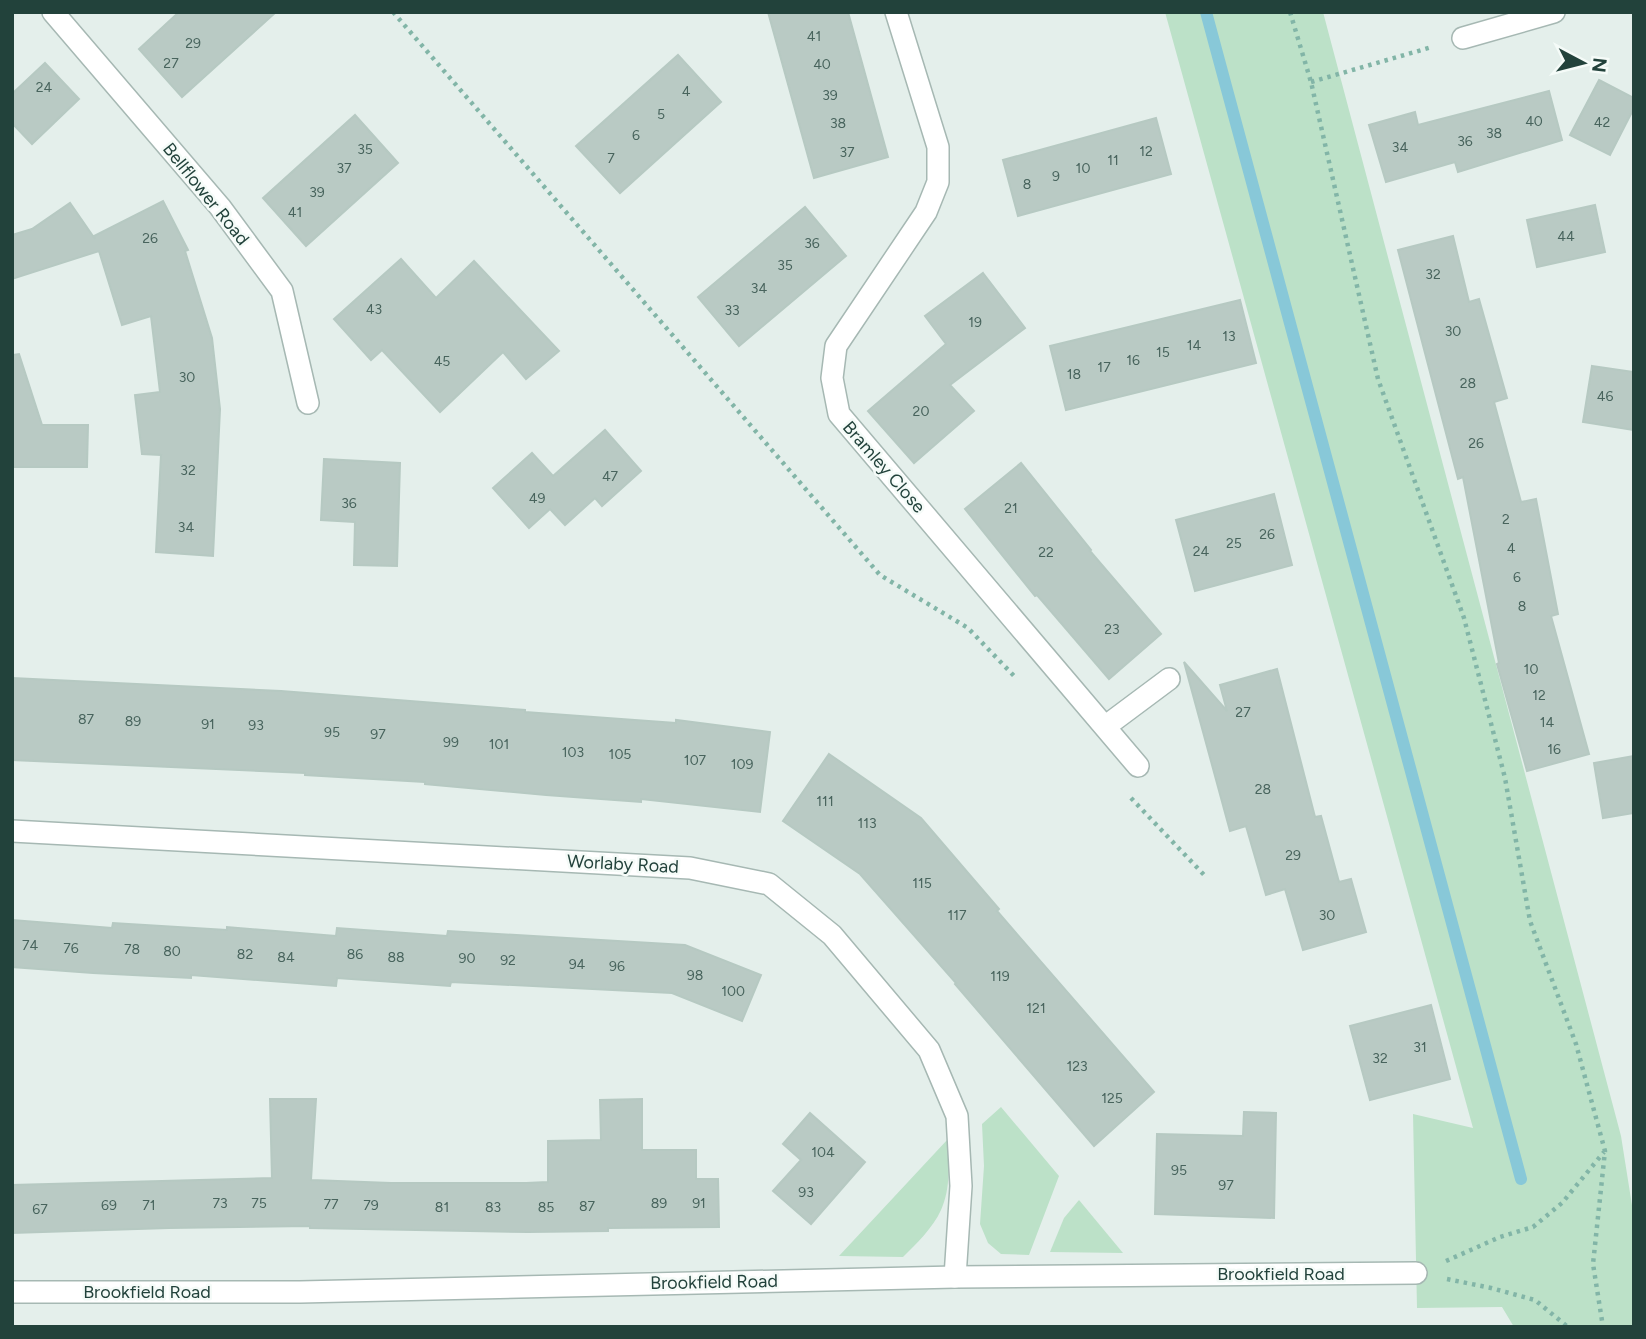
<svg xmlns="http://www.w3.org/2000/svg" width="1646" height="1339" font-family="Figtree,sans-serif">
  <rect width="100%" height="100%" fill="#e4efeb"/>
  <g fill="#bce1c8">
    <path d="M1165 12H1323L1621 1136 1634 1218V1327H1514L1502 1307 1417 1308 1413 1114 1473 1128Z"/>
    <path d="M1001 1107 1059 1176 1029 1255 1001 1254 988 1243 980 1224 984 1166 982 1124Z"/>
    <path d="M948 1139C949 1162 951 1189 941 1210 933 1228 916 1244 903 1257L839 1256Z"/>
    <path d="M1079 1200 1123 1253 1050 1252 1064 1218Z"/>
  </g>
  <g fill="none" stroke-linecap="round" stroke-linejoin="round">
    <path stroke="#88c8d8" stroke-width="12" d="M1206 12 1521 1179"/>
  </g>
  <g fill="#b9cac4" stroke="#b6c9c2" stroke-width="2">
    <path d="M179 12H276L182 97 139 49Z"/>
    <path d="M768 12H848L888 157 814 178Z"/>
    <path d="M678 55 721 102 620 193 576 146Z"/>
    <path d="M45 63 79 99 32 144 12 123V94Z"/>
    <path d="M1599 80 1634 98V108L1610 155 1570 135Z"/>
    <path d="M1549 91 1562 140 1458 172 1455 162 1386 182 1369 125 1415 112 1418 125Z"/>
    <path d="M355 115 398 163 306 246 263 198Z"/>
    <path d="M1156 118 1171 174 1018 216 1003 160Z"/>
    <path d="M163 201 188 250 185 251 212 338 220 409 213 556 156 552 161 455 142 454 135 395 160 392 151 316 122 325 99 251 12 279V235L32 229 70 203 95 239 94 236Z"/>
    <path d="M1595 205 1605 252 1537 267 1527 220Z"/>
    <path d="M805 207 846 256 739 346 698 297Z"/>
    <path d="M1453 236 1469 302 1479 299 1507 398 1494 402 1521 502 1536 499 1558 614 1551 616 1589 754 1527 771 1497 664 1499 663 1463 477 1458 479 1398 250Z"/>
    <path d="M401 259 436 298 474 261 559 351 526 379 503 352 440 412 382 350 371 360 334 319Z"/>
    <path d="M983 273 1025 328 950 385 974 411 914 463 868 411 946 344 925 316Z"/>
    <path d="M1240 300 1256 363 1066 410 1050 346Z"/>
    <path d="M19 354 42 425H88L87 467H12V355Z"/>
    <path d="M1592 366 1634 372V430L1583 422Z"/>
    <path d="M605 430 641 471 602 506 595 498 565 525 550 509 529 528 493 488 532 453 553 476Z"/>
    <path d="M324 459 400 463 397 566 354 565 355 522 321 520Z"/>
    <path d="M1021 463 1091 550 1090 551 1161 634 1109 679 1037 595 1035 596 965 509Z"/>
    <path d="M1274 494 1292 565 1195 591 1176 520Z"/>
    <path d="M1184 662 1227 711 1220 685 1277 669 1315 817 1321 816 1339 882 1351 879 1366 932 1303 950 1285 889 1266 895 1246 826 1230 831Z"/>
    <path d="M12 678 281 691 525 710V712L676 723V720L770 732 760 812 641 799V802L546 795 425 784V782L305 775V773L12 760Z"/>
    <path d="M829 754 921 818 999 909 997 911 1154 1092 1094 1146 955 984 956 983 860 874 783 821Z"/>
    <path d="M1634 756V813L1603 818 1594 763Z"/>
    <path d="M12 920 112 928 113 923 227 930V927L336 936 337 928 447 936 448 931 685 945 761 975 742 1021 672 993 451 982 450 986 337 978 336 986 191 975V978L93 973 12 967Z"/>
    <path d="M1431 1005 1450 1079 1370 1100 1350 1026Z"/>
    <path d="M270 1099H316L311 1180 391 1183H526L548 1182V1141L601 1140 600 1100 642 1099V1150H696V1179H718L719 1227 608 1228V1231L528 1232 310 1228V1226L169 1228 12 1233V1185L272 1178Z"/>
    <path d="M1244 1112 1276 1113 1274 1218 1155 1214 1157 1134 1243 1136Z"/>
    <path d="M810 1113 865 1162 811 1224 773 1191 801 1160 783 1144Z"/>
  </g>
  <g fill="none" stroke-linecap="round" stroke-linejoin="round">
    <g stroke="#a6b8b3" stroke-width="24">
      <g id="street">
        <path d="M53 12 220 207 282 291 308 403"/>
        <path d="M896 12 938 147V182L926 212 836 346 832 378 839 414 1138 766"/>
        <path d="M1463 38 1554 12"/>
        <path d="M1106 726 1169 679"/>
        <path d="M12 831 690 868 769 884 832 935 929 1050 957 1116 961 1186 955 1277"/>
        <path d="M12 1292H300L955 1277 1416 1273"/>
      </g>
    </g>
    <g stroke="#82b5a7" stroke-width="4.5" stroke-dasharray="3.5 5" stroke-linecap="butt">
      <path d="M393 12 880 575 968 628 1016 678"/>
      <path d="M1290 12 1311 82 1378 379 1464 618 1505 778 1530 921 1576 1044 1605 1151 1593 1264 1603 1327"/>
      <path d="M1311 82 1432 47"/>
      <path d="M1131 798 1207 878"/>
      <path d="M1446 1261 1500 1237 1533 1227 1562 1203 1604 1152"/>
      <path d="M1447 1279 1491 1288 1535 1300 1568 1327"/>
    </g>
    <use href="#street" stroke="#fff" stroke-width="21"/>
  </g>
  <g text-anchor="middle" stroke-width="5" stroke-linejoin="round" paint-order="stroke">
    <g font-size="14" fill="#48645d">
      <text x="814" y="41">41</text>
      <text x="193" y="48">29</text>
      <text x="171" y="68">27</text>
      <text x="822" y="69">40</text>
      <text x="44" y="92">24</text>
      <text x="686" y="96">4</text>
      <text x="830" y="100">39</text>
      <text x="661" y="119">5</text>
      <text x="1534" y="126">40</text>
      <text x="1602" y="127">42</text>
      <text x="838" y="128">38</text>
      <text x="1494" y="138">38</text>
      <text x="636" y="140">6</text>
      <text x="1465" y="146">36</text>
      <text x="1400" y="152">34</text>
      <text x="365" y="154">35</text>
      <text x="1146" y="156">12</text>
      <text x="847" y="157">37</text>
      <text x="611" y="163">7</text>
      <text x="1113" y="165">11</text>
      <text x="344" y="173">37</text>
      <text x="1083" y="173">10</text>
      <text x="1056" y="181">9</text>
      <text x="1027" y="189">8</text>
      <text x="317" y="197">39</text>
      <text x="295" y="217">41</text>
      <text x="1566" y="241">44</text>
      <text x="150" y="243">26</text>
      <text x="812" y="248">36</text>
      <text x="785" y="270">35</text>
      <text x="1433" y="279">32</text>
      <text x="759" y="293">34</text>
      <text x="374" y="314">43</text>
      <text x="732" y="315">33</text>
      <text x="975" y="327">19</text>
      <text x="1453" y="336">30</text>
      <text x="1229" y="341">13</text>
      <text x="1194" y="350">14</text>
      <text x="1163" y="357">15</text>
      <text x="1133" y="365">16</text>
      <text x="442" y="366">45</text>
      <text x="1104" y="372">17</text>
      <text x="1074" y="379">18</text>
      <text x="187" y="382">30</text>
      <text x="1468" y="388">28</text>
      <text x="1605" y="401">46</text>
      <text x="921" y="416">20</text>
      <text x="1476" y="448">26</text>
      <text x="188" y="475">32</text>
      <text x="610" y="481">47</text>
      <text x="537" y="503">49</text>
      <text x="349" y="508">36</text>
      <text x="1011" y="513">21</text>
      <text x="1506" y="524">2</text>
      <text x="186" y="532">34</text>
      <text x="1267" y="539">26</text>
      <text x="1234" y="548">25</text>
      <text x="1511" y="553">4</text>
      <text x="1201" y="556">24</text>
      <text x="1046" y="557">22</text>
      <text x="1517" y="582">6</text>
      <text x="1522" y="611">8</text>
      <text x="1112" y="634">23</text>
      <text x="1531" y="674">10</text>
      <text x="1539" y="700">12</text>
      <text x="1243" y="717">27</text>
      <text x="86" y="724">87</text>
      <text x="133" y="726">89</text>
      <text x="1547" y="727">14</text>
      <text x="208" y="729">91</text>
      <text x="256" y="730">93</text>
      <text x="332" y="737">95</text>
      <text x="378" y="739">97</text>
      <text x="451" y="747">99</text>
      <text x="499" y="749">101</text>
      <text x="1554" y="754">16</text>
      <text x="573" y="757">103</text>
      <text x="620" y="759">105</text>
      <text x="695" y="765">107</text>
      <text x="742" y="769">109</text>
      <text x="1263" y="794">28</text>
      <text x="825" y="806">111</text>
      <text x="867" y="828">113</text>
      <text x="1293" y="860">29</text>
      <text x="922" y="888">115</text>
      <text x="957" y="920">117</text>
      <text x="1327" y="920">30</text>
      <text x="30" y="950">74</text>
      <text x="71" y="953">76</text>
      <text x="132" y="954">78</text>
      <text x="172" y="956">80</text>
      <text x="245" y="959">82</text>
      <text x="355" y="959">86</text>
      <text x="286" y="962">84</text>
      <text x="396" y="962">88</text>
      <text x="467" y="963">90</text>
      <text x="508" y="965">92</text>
      <text x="577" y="969">94</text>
      <text x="617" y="971">96</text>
      <text x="695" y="980">98</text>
      <text x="1000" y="981">119</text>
      <text x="733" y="996">100</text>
      <text x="1036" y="1013">121</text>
      <text x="1420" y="1052">31</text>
      <text x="1380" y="1063">32</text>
      <text x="1077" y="1071">123</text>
      <text x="1112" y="1103">125</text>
      <text x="823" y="1157">104</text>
      <text x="1179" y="1175">95</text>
      <text x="1226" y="1190">97</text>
      <text x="806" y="1197">93</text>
      <text x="220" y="1208">73</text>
      <text x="259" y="1208">75</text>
      <text x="659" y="1208">89</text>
      <text x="699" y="1208">91</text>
      <text x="331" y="1209">77</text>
      <text x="109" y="1210">69</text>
      <text x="149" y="1210">71</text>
      <text x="371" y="1210">79</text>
      <text x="587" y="1211">87</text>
      <text x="442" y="1212">81</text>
      <text x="493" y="1212">83</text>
      <text x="546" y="1212">85</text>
      <text x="40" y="1214">67</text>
    </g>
    <g font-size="18" fill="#22423b" stroke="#f5fbf8">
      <text transform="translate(206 194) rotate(51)" y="6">Bellflower Road</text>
      <text transform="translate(884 467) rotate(49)" y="6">Bramley Close</text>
      <text transform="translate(623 864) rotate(3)" y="6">Worlaby Road</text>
      <text x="1281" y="1280">Brookfield Road</text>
      <text transform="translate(714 1282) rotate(-1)" y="6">Brookfield Road</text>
      <text x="147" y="1298">Brookfield Road</text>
    </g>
  </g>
  <rect width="1646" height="1339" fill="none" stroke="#22423b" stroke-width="28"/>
  <g transform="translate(1583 63) rotate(97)" stroke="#f5fbf8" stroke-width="5" paint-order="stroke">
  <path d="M0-5L12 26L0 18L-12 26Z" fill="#22423b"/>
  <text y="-10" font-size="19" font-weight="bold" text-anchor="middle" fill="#22423b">N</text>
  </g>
</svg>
